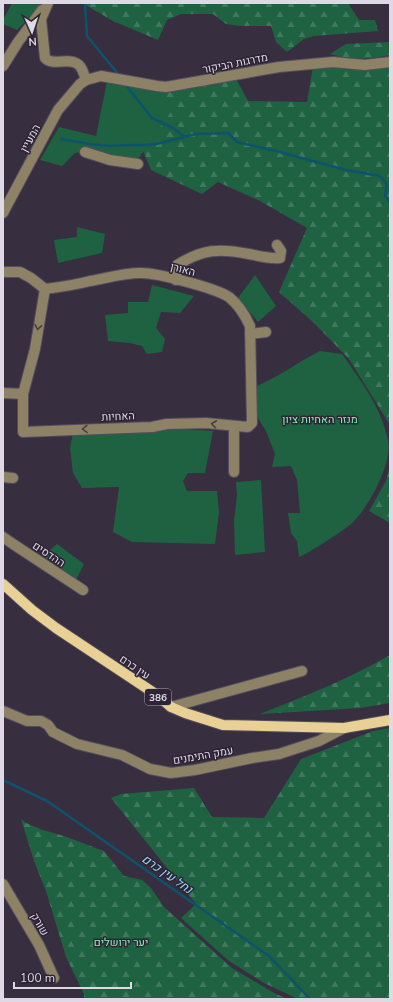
<svg xmlns="http://www.w3.org/2000/svg" width="393" height="1002" font-family="'Nunito Sans',Heebo,sans-serif">
  <defs>
    <pattern id="forest-firs" width="22" height="20" patternUnits="userSpaceOnUse"><rect width="22" height="20" fill="#1f6241"/><path d="M5 1l3.5 6h-7zM16 11l3.5 6h-7z" fill="#3f785c"/></pattern>
  </defs>
  <rect width="100%" height="100%" fill="#372e40"/>
  <g fill="url(#forest-firs)">
    <path d="M82 3H348L359 20H375L378 31 314 36 304 39 287 52 276 42 271 26H240L226 24 213 14H181L167 20 158 40 113 21Z"/>
    <path d="M390 42V55C369 60 350 60 330 54L346 44Z"/>
    <path d="M390 63V425L349 359 313 322 279 292 307 228 260 201 218 182 202 194 151 170 132 124 154 90 235 77 248 101 307 102 313 66Z"/>
    <path d="M390 465V523L369 511 386 481Z"/>
    <path d="M390 655V703L360 708 260 714C305 696 349 679 390 655Z"/>
    <path d="M390 728V999H298L264 983 229 961 181 918 196 904 111 798 121 794 194 788 212 817 264 818 301 759 373 731Z"/>
    <path d="M21 819 26 823 43 830 64 836 104 851 124 876 142 880 151 888 164 907 232 968 276 994 288 999H84V994L66 957 46 891 34 861Z"/>
  </g>
  <g fill="#1f6241">
    <path d="M12 3H44L17 30 3 24V20Z"/>
    <path d="M107 81 151 89 173 109 136 162 88 151 75 153 62 166 40 160 59 127 96 136Z"/>
    <path d="M77 227 105 234 102 253 58 263 54 240 77 237Z"/>
    <path d="M255 275 276 306 258 322 238 298Z"/>
    <path d="M152 285 194 296 180 313 161 312 156 328 165 339 162 352 147 354 142 346 130 343 108 341 105 315 128 313V302H148Z"/>
    <path d="M320 351 342 354C361 381 381 407 388 440 393 463 368 509 351 524 346 528 340 532 336 535 323 543 312 551 299 557L297 541 291 533 288 513H300L297 480 291 466 272 467 275 454 266 431 254 412 257 386C280 376 298 362 320 351Z"/>
    <path d="M185 429 213 431 205 473H188L183 481 187 491H217L219 512 215 544 132 542 113 532 119 487 82 488 73 473 70 448 73 433Z"/>
    <path d="M261 480 265 552 235 555 234 521 237 495 236 482Z"/>
    <path d="M57 544 84 564 76 580 43 556Z"/>
  </g>
  <g fill="none" stroke-linecap="round" stroke-linejoin="round">
    <g stroke="#0e536e" stroke-width="2.5">
      <path d="M85 3 87 36 119 75"/>
      <path d="M125 84 152 118 173 128 184 136"/>
      <path d="M61 139 90 144 110 146 131 145H145L156 144 196 134 228 133 237 142 276 151 346 170 380 176 387 184 385 195 390 203"/>
      <path d="M3 780 47 801 269 956 310 999"/>
    </g>
    <g stroke="#554d5e" stroke-width="12">
      <g id="minor">
        <path d="M48 3 41 19 45 58C53 67 69 56 79 65 83 69 84 75 86 80"/>
        <path d="M3 66 18 42 42 10"/>
        <path d="M85 152 110 160 138 164"/>
        <path d="M3 213 58 110 80 84 86 80 101 76 157 86 166 87 279 67 333 62 365 65 390 62"/>
        <path d="M3 272H20L31 278 45 289C60 287 75 285 90 281 107 278 123 273 141 273 158 273 215 288 229 297 239 305 245 315 250 326L252 423 248 427 206 423 167 424 152 427 23 432V394"/>
        <path d="M176 280 177 265C203 249 219 248 249 254 259 256 269 259 280 258L281 251 277 245"/>
        <path d="M250 334 266 332"/>
        <path d="M3 393 23 394 35 349 45 289"/>
        <path d="M234 472V427"/>
        <path d="M3 477 13 478"/>
        <path d="M3 537 13 544 83 590"/>
        <path d="M171 707 302 671"/>
        <path d="M3 711 27 721H41L48 725 53 732 77 744 122 755 150 769 171 773 195 770 252 758 279 754 319 741 344 728"/>
        <path d="M3 884 39 945 54 978"/>
      </g>
    </g>
    <g stroke="#554d5e" stroke-width="12">
      <path id="major" d="M3 584 32 610 56 628 157 695 171 707 185 713 223 725 344 728 390 720"/>
    </g>
    <use href="#minor" stroke="#8d8265" stroke-width="10"/>
    <use href="#major" stroke="#e9d195" stroke-width="10"/>
  </g>
  <defs><path id="oneway-chevron" d="M-2-3.5L2.5 0L-2 3.5" fill="none" stroke-width="1.6" stroke-linecap="round" stroke-linejoin="round"/></defs>
  <g stroke="#4a4043">
    <use href="#oneway-chevron" transform="translate(38 327) rotate(100)"/>
    <use href="#oneway-chevron" transform="translate(214 424) rotate(-173)"/>
    <use href="#oneway-chevron" transform="translate(85 429) rotate(178)"/>
  </g>
  <g text-anchor="middle" stroke-width="3" stroke-linejoin="round" paint-order="stroke">
    <rect fill="#2d2435" stroke="#aaa3b0" stroke-width="1" x="145" y="689" width="26" height="16" rx="3"/>
    <g font-size="10" font-weight="bold" fill="#dfd9e5">
      <text x="158" y="701">386</text>
    </g>
    <g font-size="11" fill="#dfd9e5" stroke="#2d2435">
      <text transform="translate(235 63) rotate(-11)" y="4">מדרגות הביקור</text>
      <text transform="translate(30 138) rotate(-62)" y="4">המעיין</text>
      <text transform="translate(183 269) rotate(14)" y="4">האורן</text>
      <text transform="translate(118 416) rotate(-3)" y="4">האחיות</text>
      <text transform="translate(49 554) rotate(33)" y="4">ההדסים</text>
      <text transform="translate(135 667) rotate(34)" y="4">עין כרם</text>
      <text transform="translate(203 755) rotate(-10)" y="4">עמק התימנים</text>
      <text transform="translate(40 924) rotate(60)" y="4">שורק</text>
    </g>
    <g font-size="11" fill="#88efb6" stroke="#2d2435">
      <text x="320" y="423">מנזר האחיות ציון</text>
      <text x="121" y="946">יער ירושלים</text>
    </g>
    <g font-size="12" font-style="italic" fill="#9ddaf9" stroke="#2d2435">
      <text transform="translate(167 874) rotate(35)" y="4">נחל עין כרם</text>
    </g>
  </g>
  <rect width="393" height="1002" fill="none" stroke="#dfd9e5" stroke-width="8"/>
  <g transform="translate(32 32) rotate(177)" stroke="#2d2435" stroke-width="3" paint-order="stroke">
  <path d="M0-3L7 15L0 10L-7 15Z" fill="#dfd9e5"/>
  <text y="-6" font-size="11" font-weight="bold" text-anchor="middle" fill="#dfd9e5">N</text>
  </g>
  <path d="M14 982v6h117v-6" fill="none" stroke="#dfd9e5" stroke-width="2"/>
  <text x="20" y="982" font-size="12" fill="#dfd9e5" stroke="#2d2435" stroke-width="3" paint-order="stroke">100 m</text>
</svg>
